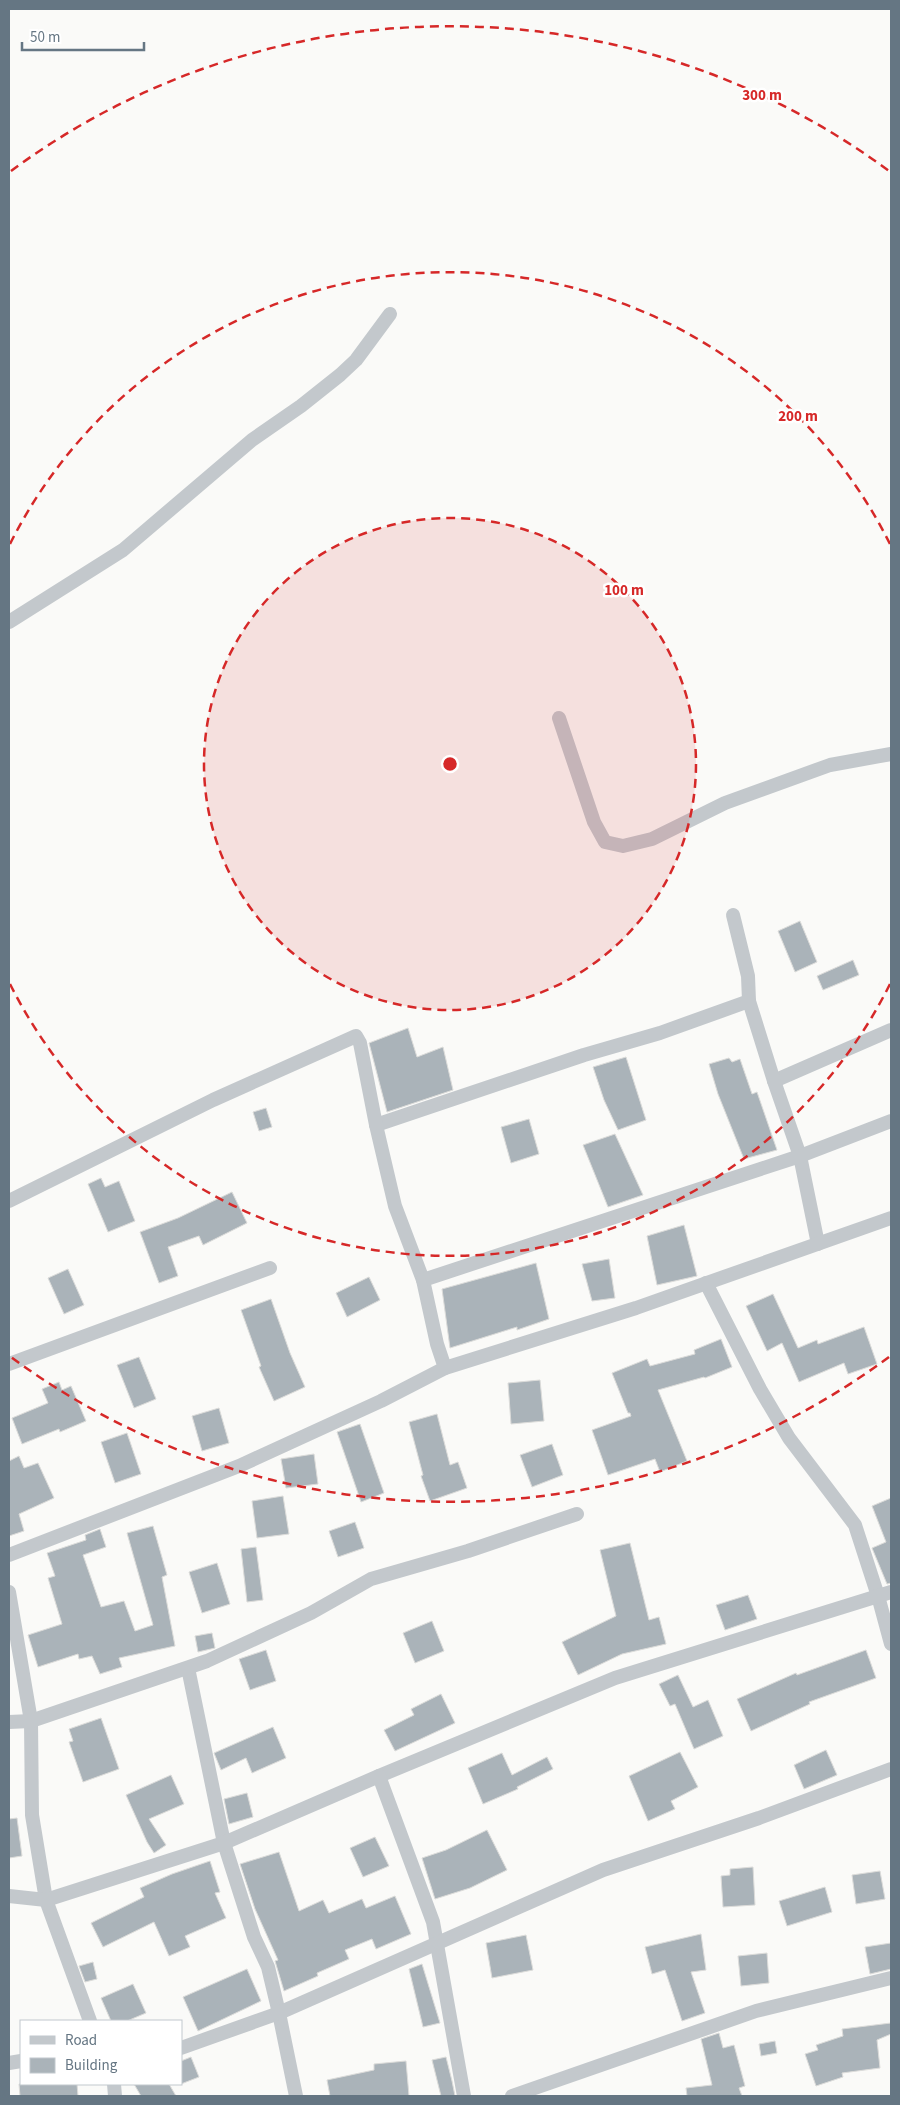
<svg xmlns="http://www.w3.org/2000/svg" width="900" height="2105" font-family="'Source Sans 3',sans-serif">
  <rect width="100%" height="100%" fill="#fafaf8"/>
  <g fill="#aab3b9" stroke="#dcdcda">
    <path d="M800 921 817 962 795 972 778 931Z"/>
    <path d="M853 960 859 975 823 990 817 976Z"/>
    <path d="M408 1028 417 1057 443 1047 453 1090 387 1112 369 1043Z"/>
    <path d="M626 1057 646 1120 618 1130 604 1100 593 1067Z"/>
    <path d="M729 1058 732 1062 740 1059 752 1094 757 1092 777 1150 744 1159 718 1094 709 1064Z"/>
    <path d="M266 1108 272 1127 259 1131 253 1112Z"/>
    <path d="M529 1119 539 1154 511 1163 501 1127Z"/>
    <path d="M615 1134 643 1195 608 1207 583 1145Z"/>
    <path d="M101 1178 105 1187 119 1181 135 1221 108 1232 88 1184Z"/>
    <path d="M232 1192 247 1223 203 1245 199 1236 168 1247 178 1276 159 1283 140 1232 178 1218Z"/>
    <path d="M684 1225 697 1276 657 1285 647 1236Z"/>
    <path d="M609 1259 615 1298 592 1301 582 1264Z"/>
    <path d="M536 1263 549 1319 517 1330V1327L450 1348 442 1289Z"/>
    <path d="M68 1269 84 1305 64 1314 48 1278Z"/>
    <path d="M369 1277 380 1300 347 1317 336 1293Z"/>
    <path d="M773 1294 798 1348 817 1340 818 1344 864 1327 877 1364 848 1374 844 1363 799 1382 782 1343 767 1351 746 1306Z"/>
    <path d="M271 1299 290 1353 305 1387 274 1401 259 1367 261 1366 241 1310Z"/>
    <path d="M721 1339 732 1367 705 1378 704 1377 658 1390 687 1461 660 1472 655 1459 608 1475 592 1430 631 1416 630 1413H628L612 1373 647 1359 650 1366 695 1354 694 1350Z"/>
    <path d="M139 1357 156 1399 134 1408 117 1365Z"/>
    <path d="M540 1380 544 1421 511 1424 508 1383Z"/>
    <path d="M59 1382 62 1390 71 1386 86 1421 60 1432 59 1429 22 1444 12 1418 48 1403 42 1389Z"/>
    <path d="M219 1408 229 1443 202 1451 192 1416Z"/>
    <path d="M437 1414 450 1465 458 1462 467 1488 430 1501 421 1476 423 1475 409 1422Z"/>
    <path d="M360 1424 384 1493 361 1502 337 1432Z"/>
    <path d="M127 1433 141 1474 115 1483 101 1442Z"/>
    <path d="M552 1444 563 1475 532 1487 520 1455Z"/>
    <path d="M314 1454 318 1484 286 1488 281 1459Z"/>
    <path d="M19 1456 24 1468 38 1463 54 1498 19 1514 24 1531 9 1536V1461Z"/>
    <path d="M283 1496 289 1534 257 1538 252 1501Z"/>
    <path d="M891 1498V1583L887 1584 872 1548 886 1542 872 1506Z"/>
    <path d="M355 1522 364 1548 338 1557 329 1531Z"/>
    <path d="M153 1526 167 1575 162 1577 175 1646 119 1658 122 1667 100 1674 92 1656 79 1659 78 1654 38 1667 28 1635 62 1624 48 1578 55 1576 47 1553 86 1540 85 1535 100 1529 106 1547 83 1555 101 1607 124 1601 135 1631 153 1625 127 1533Z"/>
    <path d="M630 1543 649 1620 659 1617 666 1644 622 1654 578 1675 562 1642 616 1616 600 1550Z"/>
    <path d="M256 1547 263 1600 247 1602 241 1549Z"/>
    <path d="M217 1563 230 1604 202 1613 189 1572Z"/>
    <path d="M748 1595 757 1619 725 1630 716 1605Z"/>
    <path d="M432 1621 444 1651 415 1663 403 1633Z"/>
    <path d="M212 1633 215 1648 198 1652 195 1636Z"/>
    <path d="M266 1650 276 1681 250 1690 239 1659Z"/>
    <path d="M866 1650 876 1678 809 1702 810 1704 751 1731 737 1699 796 1673 797 1675Z"/>
    <path d="M678 1675 693 1707 708 1700 723 1736 694 1749 675 1704 670 1706 659 1684Z"/>
    <path d="M441 1694 455 1723 395 1751 384 1730 414 1715 411 1709Z"/>
    <path d="M101 1718 119 1769 83 1782 69 1742 73 1741 69 1729Z"/>
    <path d="M273 1727 286 1758 252 1773 246 1758 221 1770 214 1753Z"/>
    <path d="M826 1750 837 1775 804 1789 794 1765Z"/>
    <path d="M680 1752 698 1787 671 1801 675 1809 648 1821 629 1776Z"/>
    <path d="M502 1753 512 1775 547 1757 553 1769 517 1787 518 1789 483 1804 468 1768Z"/>
    <path d="M171 1775 184 1804 149 1819 166 1845 154 1853 147 1842 126 1795Z"/>
    <path d="M247 1793 253 1817 229 1824 224 1799Z"/>
    <path d="M17 1818 22 1856 9 1858V1819Z"/>
    <path d="M487 1830 507 1870 470 1888 435 1899 422 1858 446 1850Z"/>
    <path d="M375 1837 389 1866 363 1877 350 1848Z"/>
    <path d="M279 1852 299 1911 323 1900 329 1913 362 1899 366 1908 395 1896 411 1934 376 1949 372 1939 345 1950 349 1959 317 1973 318 1976 284 1991 275 1961 278 1960 255 1909 240 1864Z"/>
    <path d="M210 1861 220 1892 215 1893 226 1918 185 1936 190 1947 169 1956 154 1922 103 1947 91 1923 144 1897 140 1888 172 1874Z"/>
    <path d="M753 1867 755 1905 723 1907 721 1876 730 1875V1869Z"/>
    <path d="M880 1871 885 1899 856 1904 852 1875Z"/>
    <path d="M825 1887 832 1912 787 1926 779 1901Z"/>
    <path d="M701 1934 706 1970 691 1972 705 2013 682 2021 665 1970 652 1974 645 1947Z"/>
    <path d="M526 1935 533 1970 492 1978 486 1943Z"/>
    <path d="M891 1943V1969L870 1974 865 1947Z"/>
    <path d="M767 1953 769 1983 741 1986 738 1956Z"/>
    <path d="M93 1962 97 1979 85 1982 79 1966Z"/>
    <path d="M422 1964 440 2023 423 2027 409 1969Z"/>
    <path d="M247 1969 261 2001 198 2031 183 1997Z"/>
    <path d="M133 1984 146 2013 127 2021H111L101 1998Z"/>
    <path d="M891 2023V2034L877 2040 880 2068 842 2073 843 2077 816 2086 805 2054 818 2050 816 2045 843 2036 842 2029Z"/>
    <path d="M719 2033 723 2048 734 2045 745 2086 739 2088 742 2096H687L686 2088 712 2085 701 2039Z"/>
    <path d="M775 2041 777 2053 761 2056 759 2044Z"/>
    <path d="M191 2057 199 2077 181 2084V2061Z"/>
    <path d="M446 2057 452 2081 455 2096H441L432 2060Z"/>
    <path d="M406 2061 409 2096H330L327 2080 374 2070V2064Z"/>
    <path d="M19 2084H77L78 2096H20Z"/>
    <path d="M134 2084H169L176 2096H141Z"/>
  </g>
  <g fill="none" stroke-linecap="round" stroke-linejoin="round">
    <g stroke="#c3c8cc" stroke-width="14">
      <path d="M9 622 123 550 252 440 301 406 340 375 356 360 390 314"/>
      <path d="M559 718 594 822 605 842 623 846 652 839 725 803 830 765 891 754"/>
      <path d="M733 915 748 976 749 1001"/>
      <path d="M774 1081 891 1030"/>
      <path d="M376 1125 584 1055 660 1033 749 1001 774 1081 800 1156 818 1244"/>
      <path d="M9 1201 213 1100 356 1036 360 1043 376 1125 395 1206 423 1280 437 1344 445 1368"/>
      <path d="M423 1280 800 1156 891 1121"/>
      <path d="M706 1283 760 1389 789 1438 855 1525 878 1596 891 1644"/>
      <path d="M9 1364 270 1268"/>
      <path d="M9 1555 239 1466 381 1401 445 1368 636 1308 891 1218"/>
      <path d="M9 1592 31 1721 32 1815 46 1900 90 2021"/>
      <path d="M188 1668 224 1843 254 1937 268 1967 279 2013 296 2096"/>
      <path d="M9 1722 31 1721 207 1661 311 1613 371 1579 468 1551 577 1514"/>
      <path d="M379 1776 615 1678 891 1592"/>
      <path d="M9 1896 46 1900 224 1843 379 1776 433 1922 464 2096"/>
      <path d="M181 2048 279 2013 603 1870 759 1818 891 1769"/>
      <path d="M9 2063 21 2061"/>
      <path d="M114 2084 115 2096"/>
      <path d="M512 2096 756 2011 891 1978"/>
    </g>
  </g>
  <circle cx="450" cy="764" r="246" fill="#d62828" fill-opacity=".12"/>
  <g fill="none" stroke="#d62828" stroke-width="2.5" stroke-dasharray="9 6">
    <circle cx="450" cy="764" r="246"/>
    <path d="M890 984A492 492 0 0 1 10 984M10 544A492 492 0 0 1 890 544"/>
    <path d="M889 1357A738 738 0 0 1 11 1357M11 171A738 738 0 0 1 889 171"/>
  </g>
  <circle cx="450" cy="764" r="8" fill="#d62828" stroke="#fff" stroke-width="2.5"/>
  <g font-size="15" text-anchor="middle" font-weight="bold" fill="#d62828" stroke="#fff" stroke-width="5" stroke-linejoin="round" paint-order="stroke">
    <text x="762" y="100">300 m</text>
    <text x="798" y="421">200 m</text>
    <text x="624" y="595">100 m</text>
  </g>
  <rect width="900" height="2105" fill="none" stroke="#657683" stroke-width="20"/>
  <rect x="20" y="2020" width="162" height="65" fill="#ffffff" stroke="#c1c8cd"/>
  <rect x="30" y="2036" width="25" height="8" fill="#c3c8cc" stroke="#c1c8cd"/>
  <text x="65" y="2045" font-size="15" fill="#657683">Road</text>
  <rect x="30" y="2058" width="25" height="15" fill="#aab3b9" stroke="#c1c8cd"/>
  <text x="65" y="2070" font-size="15" fill="#657683">Building</text>
  <path d="M22 42v8h122v-8" fill="none" stroke="#657683" stroke-width="2.5"/>
  <text x="30" y="42" font-size="15" fill="#657683" stroke="#ffffff" stroke-width="4" paint-order="stroke">50 m</text>
</svg>
